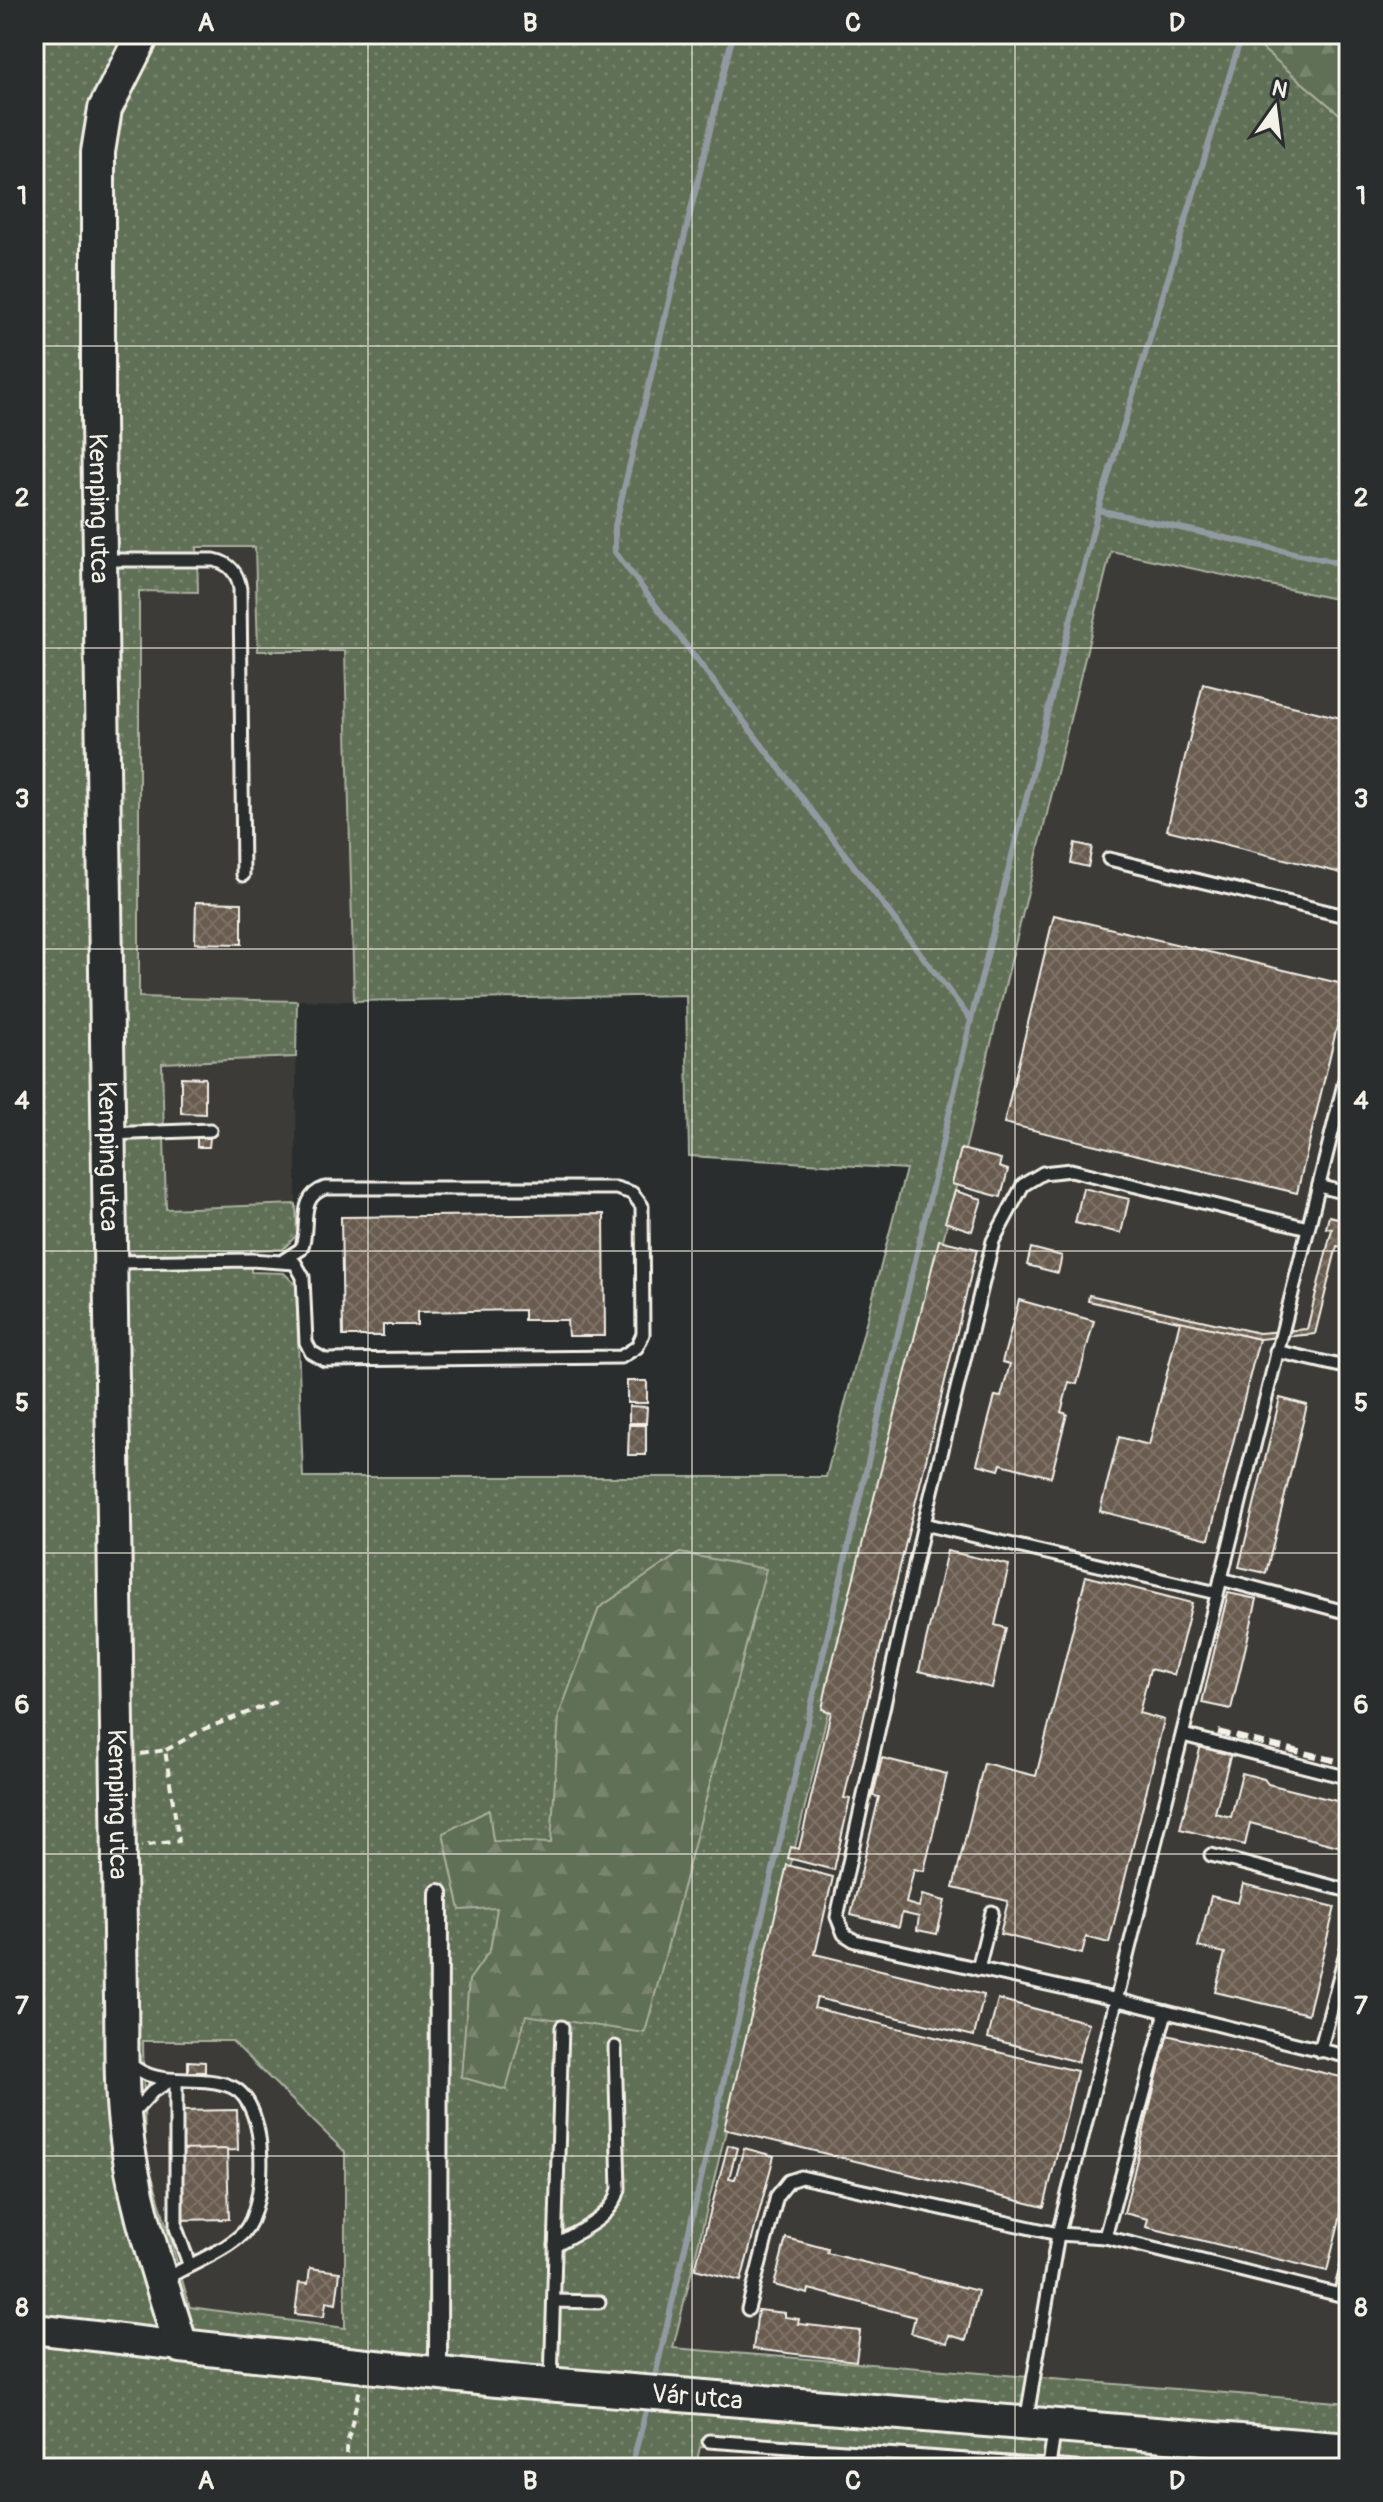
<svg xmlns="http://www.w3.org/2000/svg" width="1383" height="2502" font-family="Pangolin,sans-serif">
  <defs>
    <pattern id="grass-dots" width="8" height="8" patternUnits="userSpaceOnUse" patternTransform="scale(2)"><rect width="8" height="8" fill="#616f56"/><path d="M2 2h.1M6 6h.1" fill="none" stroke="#78846e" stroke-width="1.8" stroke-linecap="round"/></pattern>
    <pattern id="forest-firs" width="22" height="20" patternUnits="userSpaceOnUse" patternTransform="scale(2)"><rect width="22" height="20" fill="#616f56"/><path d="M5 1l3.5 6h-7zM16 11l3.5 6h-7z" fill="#78846e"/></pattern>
    <pattern id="building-cross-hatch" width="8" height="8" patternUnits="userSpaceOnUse" patternTransform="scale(2)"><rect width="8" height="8" fill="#695b50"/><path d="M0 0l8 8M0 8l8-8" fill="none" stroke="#7f7369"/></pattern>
  </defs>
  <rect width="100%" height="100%" fill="#2a2d2e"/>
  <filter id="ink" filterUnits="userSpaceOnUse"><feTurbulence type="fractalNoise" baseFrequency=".0125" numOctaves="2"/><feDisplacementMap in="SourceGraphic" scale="16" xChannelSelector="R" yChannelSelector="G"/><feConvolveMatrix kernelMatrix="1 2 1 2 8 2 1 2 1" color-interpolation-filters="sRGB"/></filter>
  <g filter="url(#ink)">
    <g fill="#3d3b38">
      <path d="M196 547H255L345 650 354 1001 139 997V591L197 592Z"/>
      <path d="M1112 550 1349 602V2403L673 2349Z"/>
      <path d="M296 1057V1204L166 1209 162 1062Z"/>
      <path d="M143 2041H232L346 2152 345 2328 191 2307 145 2152Z"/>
      <path d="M700 2447 1002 2468H695Z"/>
    </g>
    <path fill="url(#grass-dots)" stroke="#aab09f" stroke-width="2" fill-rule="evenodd" d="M34 34H1245L1349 122V602L1111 551 673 2348 1349 2403V2468H1002L700 2447 695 2468H34ZM197 547H255L258 651H345L354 1001 686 995 689 1156 906 1169 826 1477H303L296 1285 284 1273 251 1272V1250L283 1249 297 1235 296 1204 166 1209 162 1063 296 1057 297 1001 139 997V591L198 592ZM143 2041H232L345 2152V2328L190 2307 145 2152Z"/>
    <g fill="url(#forest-firs)" stroke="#aab09f" stroke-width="2">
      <path d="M1245 34H1349V122Z"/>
      <path d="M680 1553 766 1569 645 2033 526 2015 506 2090 461 2077 469 1980 490 1950 497 1908 460 1910 443 1833 489 1810 493 1841 551 1843 559 1715 599 1608Z"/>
    </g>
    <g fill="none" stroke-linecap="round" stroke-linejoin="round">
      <g stroke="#909aa0" stroke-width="6">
        <path d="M733 34 615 526V552L971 1020"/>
        <path d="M1098 510 1349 565"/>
        <path d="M653 2385 971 1020 1098 510 1242 34"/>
        <path d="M631 2468 648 2403"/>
      </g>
    </g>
    <g fill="url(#building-cross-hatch)" stroke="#f4f1e8" stroke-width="2">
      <path d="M1203 684 1349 720V875L1167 830Z"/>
      <path d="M1075 843 1092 847 1088 867 1071 863Z"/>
      <path d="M196 902 242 903V944L195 943Z"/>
      <path d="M1054 915 1347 985 1297 1193 1004 1123Z"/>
      <path d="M181 1077 205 1078V1114L181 1113Z"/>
      <path d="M197 1138H210L209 1147H197Z"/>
      <path d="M961 1149 1001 1159 999 1167 1008 1170 1001 1197 952 1184Z"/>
      <path d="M1083 1188 1129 1199 1121 1233 1075 1223Z"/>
      <path d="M955 1191 982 1199 972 1231 945 1222Z"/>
      <path d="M604 1214 605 1336H568L567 1320H524V1310L417 1312V1325H383V1336H343L341 1217Z"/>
      <path d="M1329 1216 1349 1221 1346 1234 1349 1249 1337 1246 1315 1334 1259 1339 1088 1301 1089 1295 1259 1333 1307 1329 1332 1229 1326 1228Z"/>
      <path d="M939 1240 977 1249 844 1798 850 1799 834 1870 788 1858 791 1847 799 1849 831 1712 822 1709 829 1676Z"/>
      <path d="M1031 1248 1062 1256 1058 1273 1027 1265Z"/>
      <path d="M1019 1300 1094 1321 1077 1384 1069 1382 1061 1412 1067 1414 1051 1477 1001 1464 999 1470 977 1464 995 1396 1001 1397 1010 1364 1002 1362Z"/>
      <path d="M1180 1321 1259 1339 1209 1539 1100 1511 1119 1437 1149 1445Z"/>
      <rect x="627" y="1381" width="20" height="22"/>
      <path d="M1280 1398 1307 1405 1266 1573 1239 1567Z"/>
      <path d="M629 1406 647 1407 646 1423H629Z"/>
      <path d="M629 1425H646V1455H628Z"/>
      <path d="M947 1551 1009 1565 995 1625 1006 1628 992 1688 919 1671Z"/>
      <path d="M1086 1576 1192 1603 1174 1675 1150 1669 1139 1713 1164 1720 1109 1943 1086 1937 1082 1954 1000 1934 1008 1901 953 1888 984 1763 1036 1776Z"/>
      <path d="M1228 1593 1257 1599 1231 1709 1202 1703Z"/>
      <path d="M1201 1745 1231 1753 1215 1813 1231 1817 1242 1773 1264 1779 1268 1784 1349 1804V1849L1250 1823 1245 1845 1180 1829Z"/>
      <path d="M882 1758 947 1774 924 1871 914 1869 906 1903 919 1907 922 1895 945 1901 937 1934 917 1930 919 1917 902 1913 899 1927 851 1915 879 1797 873 1796Z"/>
      <path d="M787 1865 833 1877 815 1954 984 1995 974 2036 817 1998 814 2008 1077 2071 1044 2207 724 2129Z"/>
      <path d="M1243 1884 1335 1907 1308 2014 1215 1992 1225 1953 1198 1947 1211 1896 1238 1903Z"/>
      <path d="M998 1999 1089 2023 1078 2062 988 2038Z"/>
      <path d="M1167 2035 1349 2079V2182L1327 2271 1146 2227 1148 2219 1124 2213Z"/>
      <path d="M188 2061 205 2062V2072H188Z"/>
      <path d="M237 2110 238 2150 178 2152 177 2111Z"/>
      <path d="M728 2145 737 2148 729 2178 735 2179 744 2148 774 2156 741 2281 695 2269Z"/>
      <path d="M227 2149 229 2219 178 2220 176 2150Z"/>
      <path d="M786 2238 828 2249 827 2253 978 2291 966 2340 949 2335 947 2343 911 2333 915 2317 809 2289 808 2294 774 2285Z"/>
      <path d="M310 2268 340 2272 336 2304 326 2302 324 2317 295 2314 299 2283 308 2284Z"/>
      <path d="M758 2310 785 2313V2317L799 2319 798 2324 860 2331 856 2361 753 2349Z"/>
      <path d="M698 2460 784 2468H698Z"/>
    </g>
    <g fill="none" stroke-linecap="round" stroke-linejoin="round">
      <g stroke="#f4f1e8" stroke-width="17">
        <g id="service">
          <path d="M103 560H214C229 563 238 573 240 589L243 875"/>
          <path d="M1109 859 1349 917"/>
          <path d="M109 1134 210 1130"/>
          <path d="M1319 1186 1349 1194"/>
          <path d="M1308 1228 1071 1170 1043 1173 1023 1185 993 1241 924 1524 837 1917 844 1934 855 1941 1118 2000 1349 2057"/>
          <path d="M114 1262 251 1260 295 1263 303 1277 306 1342 311 1352 325 1360 621 1357 637 1347 643 1334 642 1206 632 1193 616 1188H325C296 1198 311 1227 301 1249L284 1260"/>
          <path d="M1276 1351 1349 1368"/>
          <path d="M924 1524 1217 1593"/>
          <path d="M1221 1579 1349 1613"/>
          <path d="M1183 1735 1349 1778"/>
          <path d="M1211 1855 1349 1891"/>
          <path d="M978 1969 992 1912"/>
          <path d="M1320 2051 1349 1941"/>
          <path d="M128 2062C158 2091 197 2072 232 2087 269 2103 268 2206 243 2233 223 2253 187 2265 164 2280"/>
          <path d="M176 2080V2228L189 2264"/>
          <path d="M131 2115 153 2091 170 2081"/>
          <path d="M1105 2237 1166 2012"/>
          <path d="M555 2245C580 2230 612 2219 619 2189L615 2047"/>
          <path d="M554 2301 599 2302"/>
          <path d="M748 2309 777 2196 789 2181 801 2177 1058 2234 1105 2237 1340 2295 1349 2261"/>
          <path d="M551 2382 562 2027"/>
          <path d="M1026 2422 1058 2234 1349 1064"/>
          <path d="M709 2441 1076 2468"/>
          <path d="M1049 2466 1055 2427"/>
          <path d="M1239 2468 1252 2444"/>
        </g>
      </g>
      <g stroke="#f4f1e8" stroke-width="22">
        <path id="pedestrian" d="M438 2375 439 1893"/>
      </g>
      <g stroke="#f4f1e8" stroke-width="34">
        <path id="tertiary" d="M34 2329 181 2346"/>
      </g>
      <g stroke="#f4f1e8" stroke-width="38">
        <g id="secondary">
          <path id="s1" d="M143 34 105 109 98 152V420L121 2000C122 2041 120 2084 125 2124 133 2200 159 2274 181 2346L497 2380 1349 2450"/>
        </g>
      </g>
      <g stroke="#f4f1e8" stroke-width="4" stroke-dasharray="8 6" stroke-linecap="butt">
        <path d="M166 1750 204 1729 278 1701"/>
        <path d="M141 1754 165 1750 179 1841 141 1846"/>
        <path d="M347 2468 346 2449 360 2388"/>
      </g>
      <use href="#service" stroke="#2a2d2e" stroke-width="11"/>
      <use href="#pedestrian" stroke="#2a2d2e" stroke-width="16"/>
      <use href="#tertiary" stroke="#2a2d2e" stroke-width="28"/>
      <use href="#secondary" stroke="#2a2d2e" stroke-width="32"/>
      <path stroke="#f4f1e8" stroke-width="6" stroke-dasharray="12 6" stroke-linecap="butt" d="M1218 1732 1349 1764"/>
    </g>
  </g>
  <path fill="none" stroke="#f4f1e8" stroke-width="2" stroke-opacity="0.55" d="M368 34V2468M692 34V2468M1015 34V2468M34 346H1349M34 648H1349M34 949H1349M34 1251H1349M34 1553H1349M34 1854H1349M34 2156H1349"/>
  <g text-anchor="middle" stroke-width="6" stroke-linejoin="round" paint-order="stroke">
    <g font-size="26" fill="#f4f1e8" stroke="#2a2d2e">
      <text dy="9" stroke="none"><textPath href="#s1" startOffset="484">Kemping utca</textPath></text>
      <text dy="9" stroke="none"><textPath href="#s1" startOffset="1132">Kemping utca</textPath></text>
      <text dy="9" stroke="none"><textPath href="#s1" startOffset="1780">Kemping utca</textPath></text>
      <text dy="9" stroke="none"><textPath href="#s1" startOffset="2848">Vár utca</textPath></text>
    </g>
  </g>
  <rect width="1383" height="2502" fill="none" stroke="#2a2d2e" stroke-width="88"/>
  <g transform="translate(1275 108) rotate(14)" stroke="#2a2d2e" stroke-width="6" paint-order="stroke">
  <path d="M0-6L14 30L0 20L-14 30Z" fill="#f4f1e8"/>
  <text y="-12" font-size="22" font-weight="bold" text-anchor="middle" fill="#f4f1e8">N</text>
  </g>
  <rect x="44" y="44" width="1295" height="2414" fill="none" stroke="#f4f1e8" stroke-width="3"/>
  <g font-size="26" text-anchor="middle" font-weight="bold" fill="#f4f1e8">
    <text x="206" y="31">A</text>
    <text x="530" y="31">B</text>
    <text x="853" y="31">C</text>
    <text x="1177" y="31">D</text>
    <text x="22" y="204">1</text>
    <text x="1361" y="204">1</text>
    <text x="22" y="506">2</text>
    <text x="1361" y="506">2</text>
    <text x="22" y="807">3</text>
    <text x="1361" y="807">3</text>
    <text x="22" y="1109">4</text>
    <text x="1361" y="1109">4</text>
    <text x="22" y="1411">5</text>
    <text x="1361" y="1411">5</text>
    <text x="22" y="1713">6</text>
    <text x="1361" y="1713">6</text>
    <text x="22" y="2014">7</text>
    <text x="1361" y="2014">7</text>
    <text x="22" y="2316">8</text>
    <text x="1361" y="2316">8</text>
    <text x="206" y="2489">A</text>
    <text x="530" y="2489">B</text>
    <text x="853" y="2489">C</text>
    <text x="1177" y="2489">D</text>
  </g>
</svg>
